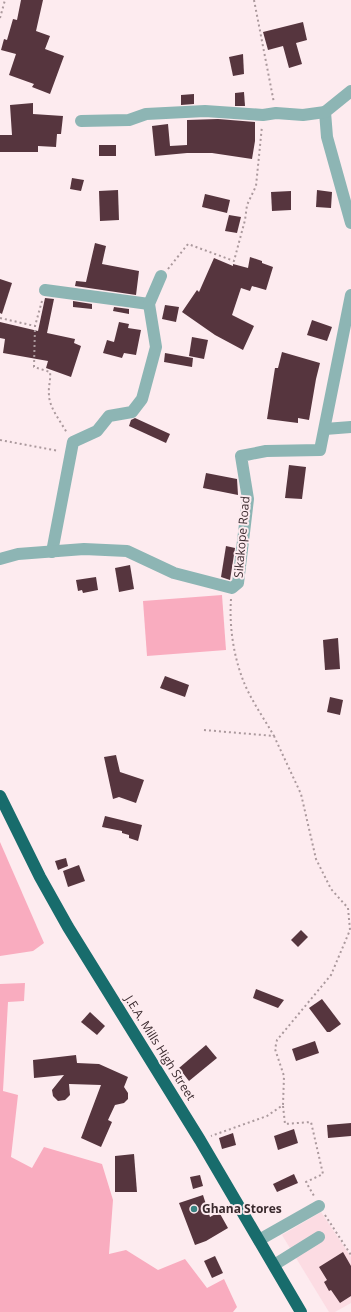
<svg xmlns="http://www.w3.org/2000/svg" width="351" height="1312" font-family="'Open Sans',sans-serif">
  <rect width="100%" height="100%" fill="#fdebef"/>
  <path fill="#fcdce3" d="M321 1212 351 1257V1303L335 1312H329L282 1235Z"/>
  <g fill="#f9acbf">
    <path d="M222 595 226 650 147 656 143 601Z"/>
    <path d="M0 842 44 943 33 951 0 956Z"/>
    <path d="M25 983 24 1001 8 1002 3 1091 18 1095 11 1157 32 1168 44 1147 102 1164 113 1200 109 1254 126 1250 158 1270 185 1259 207 1288 224 1279 237 1307 233 1312H0V984Z"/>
  </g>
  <g fill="#56353e">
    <path d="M21 0H43L36 31 50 36 45 49 64 56 50 94 32 87 34 84 9 75 16 54 1 50 4 39 7 40 13 19 17 20Z"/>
    <path d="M303 22 307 40 296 43 302 64 289 68 283 46 268 50 263 32Z"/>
    <path d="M243 54 244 74 233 76 229 57Z"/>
    <path d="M244 92 245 106H235V93Z"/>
    <path d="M194 94V104L181 105V95Z"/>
    <path d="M33 103V114L63 116 61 134H57L56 147 38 146V152H0V135H12L10 105Z"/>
    <path d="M218 119 255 122V141L252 159 212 153H187L155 156 152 126 168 124 170 146 187 145V120Z"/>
    <rect x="99" y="145" width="17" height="11"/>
    <path d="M72 178 84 180 81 191 70 189Z"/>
    <path d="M118 190 119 220 100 221 99 191Z"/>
    <path d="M317 190 332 192 331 208 316 207Z"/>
    <path d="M291 191V210L272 211 271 192Z"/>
    <path d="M205 194 230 200 227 213 202 207Z"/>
    <path d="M229 215 241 217 237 233 225 231Z"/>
    <path d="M95 243 106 246 102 264 139 271 136 295 75 286 76 281 86 282Z"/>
    <path d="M250 257 262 261V263L273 267 266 290 252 286 250 291 241 288 232 315 254 326 243 350 215 335 182 312 197 290 199 292 214 258 233 266V264L248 268Z"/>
    <path d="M0 279 12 283 2 314 0 313Z"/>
    <path d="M45 298 54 299 47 333 75 339 74 343 81 346 71 377 46 368 48 361 3 353 5 339 0 338V322L38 331Z"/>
    <path d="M73 301 92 304V309L73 307Z"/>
    <path d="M165 305 179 307 176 322 162 319Z"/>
    <path d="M114 307 129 309V314L113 311Z"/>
    <path d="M312 320 332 327 327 341 307 335Z"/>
    <path d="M119 322 129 324 128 328 141 330 136 355 124 353 122 358 103 353 107 340 114 342Z"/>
    <path d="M192 337 208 340 204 359 189 356Z"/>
    <path d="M282 352 320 363 316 379 309 420 298 418V423L267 419 275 368H278Z"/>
    <path d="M165 353 193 358 192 367 164 362Z"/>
    <path d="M135 418 170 434 166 443 129 426 131 420Z"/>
    <path d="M289 465 306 467 302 499 285 498Z"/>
    <path d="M206 473 237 479 238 495 203 488Z"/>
    <path d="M226 546 235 548 230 580 221 577Z"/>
    <path d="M130 565 134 589 119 592 115 568Z"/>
    <path d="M96 577 98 590 83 593 82 590 78 591 76 580Z"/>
    <path d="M338 638 340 669 325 670 323 640Z"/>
    <path d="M165 676 189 685 185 697 160 688Z"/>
    <path d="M330 697 343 700 340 715 327 712Z"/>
    <path d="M116 755 120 772 144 780 136 803 119 797 113 799 104 757Z"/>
    <path d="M105 816 142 825 138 841 129 838V835L122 833V831L102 827Z"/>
    <path d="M66 858 68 866 58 870 55 861Z"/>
    <path d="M79 865 85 881 68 887 63 871Z"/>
    <path d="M301 930 308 937 298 947 291 940Z"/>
    <path d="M256 989 284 1000 278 1008 253 998Z"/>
    <path d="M322 999 341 1024 330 1032H327L309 1008Z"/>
    <path d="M90 1012 105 1026 97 1035 81 1022Z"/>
    <path d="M315 1041 319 1053 296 1061 292 1049Z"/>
    <path d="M206 1045 217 1058 189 1081 179 1068Z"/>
    <path d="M76 1055 77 1063 99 1064 128 1077 124 1087 128 1093V1099L124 1103 115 1105 108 1120 112 1122 101 1147 81 1138 101 1085 69 1084 70 1095 65 1100 58 1101 53 1096 52 1090 64 1075 34 1078 33 1060Z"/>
    <path d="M351 1123V1136L328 1138 327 1125Z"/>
    <path d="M294 1129 298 1143 278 1150 274 1136Z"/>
    <path d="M233 1133 236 1145 222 1149 219 1138Z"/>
    <path d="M134 1154 137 1192H115V1156Z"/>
    <path d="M294 1174 298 1183 277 1192 273 1184Z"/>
    <path d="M200 1175 203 1186 193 1189 190 1177Z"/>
    <path d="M203 1195 210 1217 219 1212 228 1228 206 1241 195 1245 179 1203Z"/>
    <path d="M343 1252 351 1266V1296L340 1303 331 1290 329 1291 324 1282 327 1280 319 1267Z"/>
    <path d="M215 1256 223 1273 212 1278 204 1261Z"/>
  </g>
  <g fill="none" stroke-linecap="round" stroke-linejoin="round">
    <g stroke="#ab999d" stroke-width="2" stroke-dasharray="2 3" stroke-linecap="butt">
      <path d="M254 0 274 103"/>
      <path d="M0 18 5 0"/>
      <path d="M168 269 188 244 234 261 245 220 247 205 256 186 262 126"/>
      <path d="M42 301 35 326 34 367 50 372C51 380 48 387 49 395 49 407 61 422 67 433"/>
      <path d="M0 318 35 326"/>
      <path d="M0 440 59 451"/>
      <path d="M231 599C229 628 234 659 245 685 253 703 265 720 274 736"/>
      <path d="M204 730 274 736 301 794 316 859 331 889 348 908 350 930 331 975 277 1040 275 1049 284 1076 283 1105 267 1116 211 1136"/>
      <path d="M283 1106 285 1124 311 1122 323 1174 306 1182 314 1196"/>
      <path d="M325 1215 351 1255"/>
    </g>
    <g stroke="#8db5b4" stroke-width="12">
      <path d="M351 91 325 112 327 137 351 223"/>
      <path d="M81 121 129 120 146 114 205 111 263 115 276 113 303 115 325 112"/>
      <path d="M45 290 149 304"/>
      <path d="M325 429 351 427"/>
      <path d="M52 552 73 442 97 431 109 416 132 412 142 399 156 347 149 304 161 276"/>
      <path d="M0 559 18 554 84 549 127 551 174 573 232 588 238 583 248 499 241 456 266 451 320 450 351 295"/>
      <path d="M259 1240 319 1206"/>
      <path d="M274 1265 319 1237"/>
    </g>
    <path stroke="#186c6c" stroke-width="12" d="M0 796 40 877 68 927 200 1140 301 1312"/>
  </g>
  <circle fill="#3a8382" stroke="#fdebef" stroke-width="1.5" cx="194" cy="1209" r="4"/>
  <g text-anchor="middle" stroke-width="4" stroke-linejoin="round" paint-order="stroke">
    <g font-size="12" fill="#3a2a2e" stroke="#fdebef">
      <text transform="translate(242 537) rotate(-85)" y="4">Sikakope Road</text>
      <text transform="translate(160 1048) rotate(58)" y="4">J.E.A. Mills High Street</text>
    </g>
    <g font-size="12" font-weight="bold" fill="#3a2a2e" stroke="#fdebef" text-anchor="start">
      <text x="202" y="1213">Ghana Stores</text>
    </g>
  </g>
</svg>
